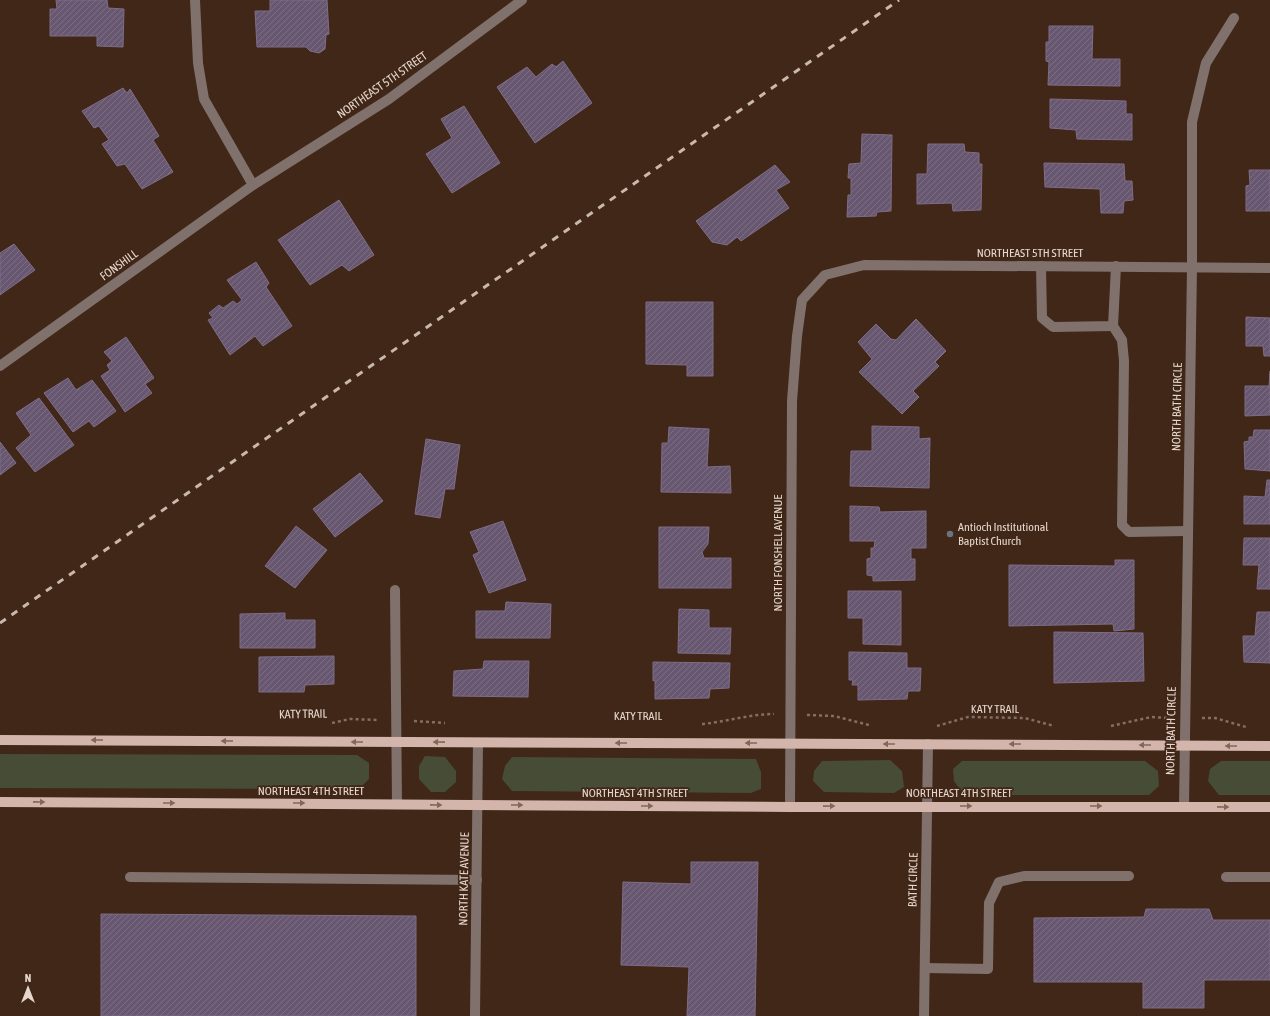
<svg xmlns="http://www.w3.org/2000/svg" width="1270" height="1016" font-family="'Asap Condensed',sans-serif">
  <defs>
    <pattern id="building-hatch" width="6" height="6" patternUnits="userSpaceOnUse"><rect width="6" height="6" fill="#685770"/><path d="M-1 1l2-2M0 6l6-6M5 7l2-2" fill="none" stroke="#7e6e83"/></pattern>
  </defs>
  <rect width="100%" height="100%" fill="#402718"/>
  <g fill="#464c35">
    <path d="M0 754 357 755 369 763V779L359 789 0 788Z"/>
    <path d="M425 756 445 757 456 771V782L445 792H431L419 779V766Z"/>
    <path d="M512 757 756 759 761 772V789L751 793 512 791 502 779 505 766Z"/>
    <path d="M890 760 902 771 904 787 894 793 824 792 813 781 814 771 822 761Z"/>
    <path d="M962 761H1145L1158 771 1159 786 1149 795H964L954 781 953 769Z"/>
    <path d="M1221 761H1270V795H1219L1208 781 1210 769Z"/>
  </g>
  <g fill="url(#building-hatch)" stroke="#7f6d88">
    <path d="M56 0H107L108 8 124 9 123 47 97 46V36H50V9H57Z"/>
    <path d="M270 0H327L329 34 326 35 325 49 319 53 310 51 306 47H257L255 11H270Z"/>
    <path d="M1049 26H1093L1092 59H1120V86L1048 85 1049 62 1046 61V42H1049Z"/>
    <path d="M563 61 592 103 535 143 497 87 527 67 536 77 552 64 556 67Z"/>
    <path d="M123 88 127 93 130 89 159 136 153 140 173 172 142 189 125 164 117 166 102 144 109 140 99 126 94 128 82 111Z"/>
    <path d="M1050 99 1126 101V114H1132V140L1077 139 1076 130 1050 128Z"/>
    <path d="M464 106 500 163 452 193 426 154 452 138 441 119Z"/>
    <path d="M862 134 892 135 891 211 877 212 876 216 847 217 848 195H851V178H848L849 164 861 163Z"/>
    <path d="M928 144H964L965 152 979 153V164H982L981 210 953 211 952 203 917 204V174H927Z"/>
    <path d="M1044 163 1124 164 1125 181H1132L1133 200 1124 201 1123 213H1101L1100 189 1045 187Z"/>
    <path d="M775 165 790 182 776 190 789 208 741 241 737 237 727 245 712 242 696 221Z"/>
    <path d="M1249 170H1270V211H1246V186L1250 185Z"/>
    <path d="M339 200 374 255 349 271 342 265 310 285 278 240Z"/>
    <path d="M14 244 35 270 0 295V253Z"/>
    <path d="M256 262 269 283 266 287 292 326 263 346 255 336 230 355 208 320 213 318 209 313 219 305 223 308 233 301 237 304 242 300 227 280Z"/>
    <path d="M646 302H713V376H687V365L646 364Z"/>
    <path d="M1246 317 1270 318V356H1264L1263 346H1246Z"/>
    <path d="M916 319 946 351 935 362 939 366 913 391 919 397 902 414 859 372 872 359 858 342 876 324 891 339 896 340Z"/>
    <path d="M126 337 154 378 145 384 152 393 125 412 101 376 110 370 107 365 112 361 104 352Z"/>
    <path d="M1270 371V415L1245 416V386H1269Z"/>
    <path d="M68 378 76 390 92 380 116 411 94 427 89 421 73 432 44 393Z"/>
    <path d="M39 398 74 445 35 472 16 448 31 435 16 413Z"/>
    <path d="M872 426 919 427V439L930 438 929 488 850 486 851 451H872Z"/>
    <path d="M669 427 709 429 707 467 730 466 731 493 661 492 662 443H668Z"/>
    <path d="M1254 430H1270V471L1245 469 1244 442 1249 441V437H1253Z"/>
    <path d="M426 439 460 445 454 489H445L440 518 415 514Z"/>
    <path d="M0 442 16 463 0 475Z"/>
    <path d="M360 473 383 501 335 537 313 509Z"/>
    <path d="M1267 480H1270V524H1244V496L1265 497Z"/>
    <path d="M850 506 879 507 880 512 926 511V548H911V559H915V580L873 581V576L867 575V559L871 558V548H874L875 541H850Z"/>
    <path d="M503 521 526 580 489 593 473 555 479 552 470 532Z"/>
    <path d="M296 526 327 550 295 588 265 566Z"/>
    <path d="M659 527H709L708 544 702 552 704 558H731V588H659Z"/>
    <path d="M1244 538H1270V589H1257L1259 565H1243Z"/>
    <path d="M1115 560H1134V629L1114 631 1113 624 1009 626V565L1115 566Z"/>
    <path d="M848 591H901V645L863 644V618H848Z"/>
    <path d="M506 602 551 604 550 638H476V611H505Z"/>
    <path d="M679 609 709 610V628H731L730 654 678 653Z"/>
    <path d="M1257 612H1270V663L1244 662 1243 636H1255Z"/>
    <path d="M285 613V620H315V648H240V614Z"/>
    <path d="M1054 632 1143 633 1144 681 1054 683Z"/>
    <path d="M849 652 907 653V668H921L920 691H908L907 699 858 700V685H852L853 680H849Z"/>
    <path d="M334 656V684L305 685 304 692H259V657Z"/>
    <path d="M484 661H529L528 697 453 696 454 671 483 669Z"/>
    <path d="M653 662 730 663 729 688 710 689 709 698 655 699V680L653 681Z"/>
    <path d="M691 862H758L755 1016H687L689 967 621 965 623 882 691 884Z"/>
    <path d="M1146 909H1209L1213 920H1270V980H1204V1008H1143V982H1034V918L1144 917Z"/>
    <path d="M101 914 416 916V1016H101Z"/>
  </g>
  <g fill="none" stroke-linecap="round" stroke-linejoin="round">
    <g stroke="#836e61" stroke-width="2.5" stroke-dasharray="3 3" stroke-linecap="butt">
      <path d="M807 715 834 716 869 725"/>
      <path d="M1202 718H1215L1246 727"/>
      <path d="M414 721 445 723"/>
      <path d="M332 723 350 719 379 720"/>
      <path d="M702 724C726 722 749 714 774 714"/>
      <path d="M937 726 968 717 1025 718 1054 726"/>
      <path d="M1111 726 1151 717 1169 718"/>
    </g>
    <g stroke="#80716d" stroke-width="10">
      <path d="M195 0 198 63 204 99 253 185"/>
      <path d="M1041 266 1042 318 1053 327 1113 326 1116 266"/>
      <path d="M1113 326 1122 340 1124 361 1122 525 1129 532 1187 531"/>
      <path d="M0 366 253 185 389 99 522 0"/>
      <path d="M395 590 397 804"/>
      <path d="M1184 806 1192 267V122L1206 63 1234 18"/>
      <path d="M790 807 792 401 797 336 802 300 825 275 864 265 1270 268"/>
      <path d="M130 877 477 880"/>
      <path d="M1226 877H1270"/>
      <path d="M925 968 988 969 989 903 999 882 1024 876H1129"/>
      <path d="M475 1016 478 743"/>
      <path d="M924 1016 928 744"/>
    </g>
    <g stroke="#d3b5ab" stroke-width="10">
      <path d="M0 740 1270 746"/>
      <path d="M0 802 790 807H1270"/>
    </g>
    <path stroke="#cab8ad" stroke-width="3" stroke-dasharray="7 7" stroke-linecap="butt" d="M0 623 899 0"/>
  </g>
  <defs><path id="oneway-solid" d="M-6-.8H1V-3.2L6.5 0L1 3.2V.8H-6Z"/></defs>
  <g fill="#82675a">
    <use href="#oneway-solid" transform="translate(97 740) rotate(-180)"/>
    <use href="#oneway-solid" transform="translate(227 741) rotate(-180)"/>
    <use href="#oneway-solid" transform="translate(357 742) rotate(-180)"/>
    <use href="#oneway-solid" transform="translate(439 742) rotate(-179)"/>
    <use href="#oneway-solid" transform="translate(621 743) rotate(-180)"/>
    <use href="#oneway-solid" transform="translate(751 743) rotate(-180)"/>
    <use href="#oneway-solid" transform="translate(889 744) rotate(-180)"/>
    <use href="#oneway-solid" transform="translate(1015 744) rotate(-180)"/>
    <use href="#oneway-solid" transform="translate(1145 745) rotate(-180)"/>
    <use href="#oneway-solid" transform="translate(1231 746) rotate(-180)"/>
    <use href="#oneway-solid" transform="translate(39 802) rotate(1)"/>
    <use href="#oneway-solid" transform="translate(169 803)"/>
    <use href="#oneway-solid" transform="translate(299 803)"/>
    <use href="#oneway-solid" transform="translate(436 805) rotate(1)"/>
    <use href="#oneway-solid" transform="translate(517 805)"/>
    <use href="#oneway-solid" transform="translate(647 806)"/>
    <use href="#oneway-solid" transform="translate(829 806) rotate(-1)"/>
    <use href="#oneway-solid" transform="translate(966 806)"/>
    <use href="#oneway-solid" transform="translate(1096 806)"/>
    <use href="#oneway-solid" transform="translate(1223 807) rotate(1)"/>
  </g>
  <circle fill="#6b7280" stroke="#402718" stroke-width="1.5" cx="950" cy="534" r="4"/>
  <g text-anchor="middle" stroke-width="3.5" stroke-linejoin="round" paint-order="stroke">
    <g font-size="12" fill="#e6d6cc" stroke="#402718">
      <text transform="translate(382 85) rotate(-35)" y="4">NORTHEAST 5TH STREET</text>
      <text x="1030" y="257">NORTHEAST 5TH STREET</text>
      <text transform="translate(119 265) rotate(-36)" y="4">FONSHILL</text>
      <text transform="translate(1177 407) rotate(-89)" y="4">NORTH BATH CIRCLE</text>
      <text transform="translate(778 553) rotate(-90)" y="4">NORTH FONSHELL AVENUE</text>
      <text x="995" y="713">KATY TRAIL</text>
      <text transform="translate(303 714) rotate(-1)" y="4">KATY TRAIL</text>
      <text x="638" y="720">KATY TRAIL</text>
      <text transform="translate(1171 731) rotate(-89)" y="4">NORTH BATH CIRCLE</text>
      <text x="311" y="795">NORTHEAST 4TH STREET</text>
      <text x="635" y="797">NORTHEAST 4TH STREET</text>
      <text x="959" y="797">NORTHEAST 4TH STREET</text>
      <text transform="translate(464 879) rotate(-89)" y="4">NORTH KATE AVENUE</text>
      <text transform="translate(913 880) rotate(-89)" y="4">BATH CIRCLE</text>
    </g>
    <g font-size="12" fill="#e6d6cc" stroke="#402718" text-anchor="start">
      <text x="958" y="531">Antioch Institutional<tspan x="958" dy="14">Baptist Church</tspan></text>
    </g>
  </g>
  <g transform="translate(28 988)" stroke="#402718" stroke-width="3" paint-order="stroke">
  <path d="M0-3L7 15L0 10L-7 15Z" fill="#e6d6cc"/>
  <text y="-6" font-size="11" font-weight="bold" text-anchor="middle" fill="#e6d6cc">N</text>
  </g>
</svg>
